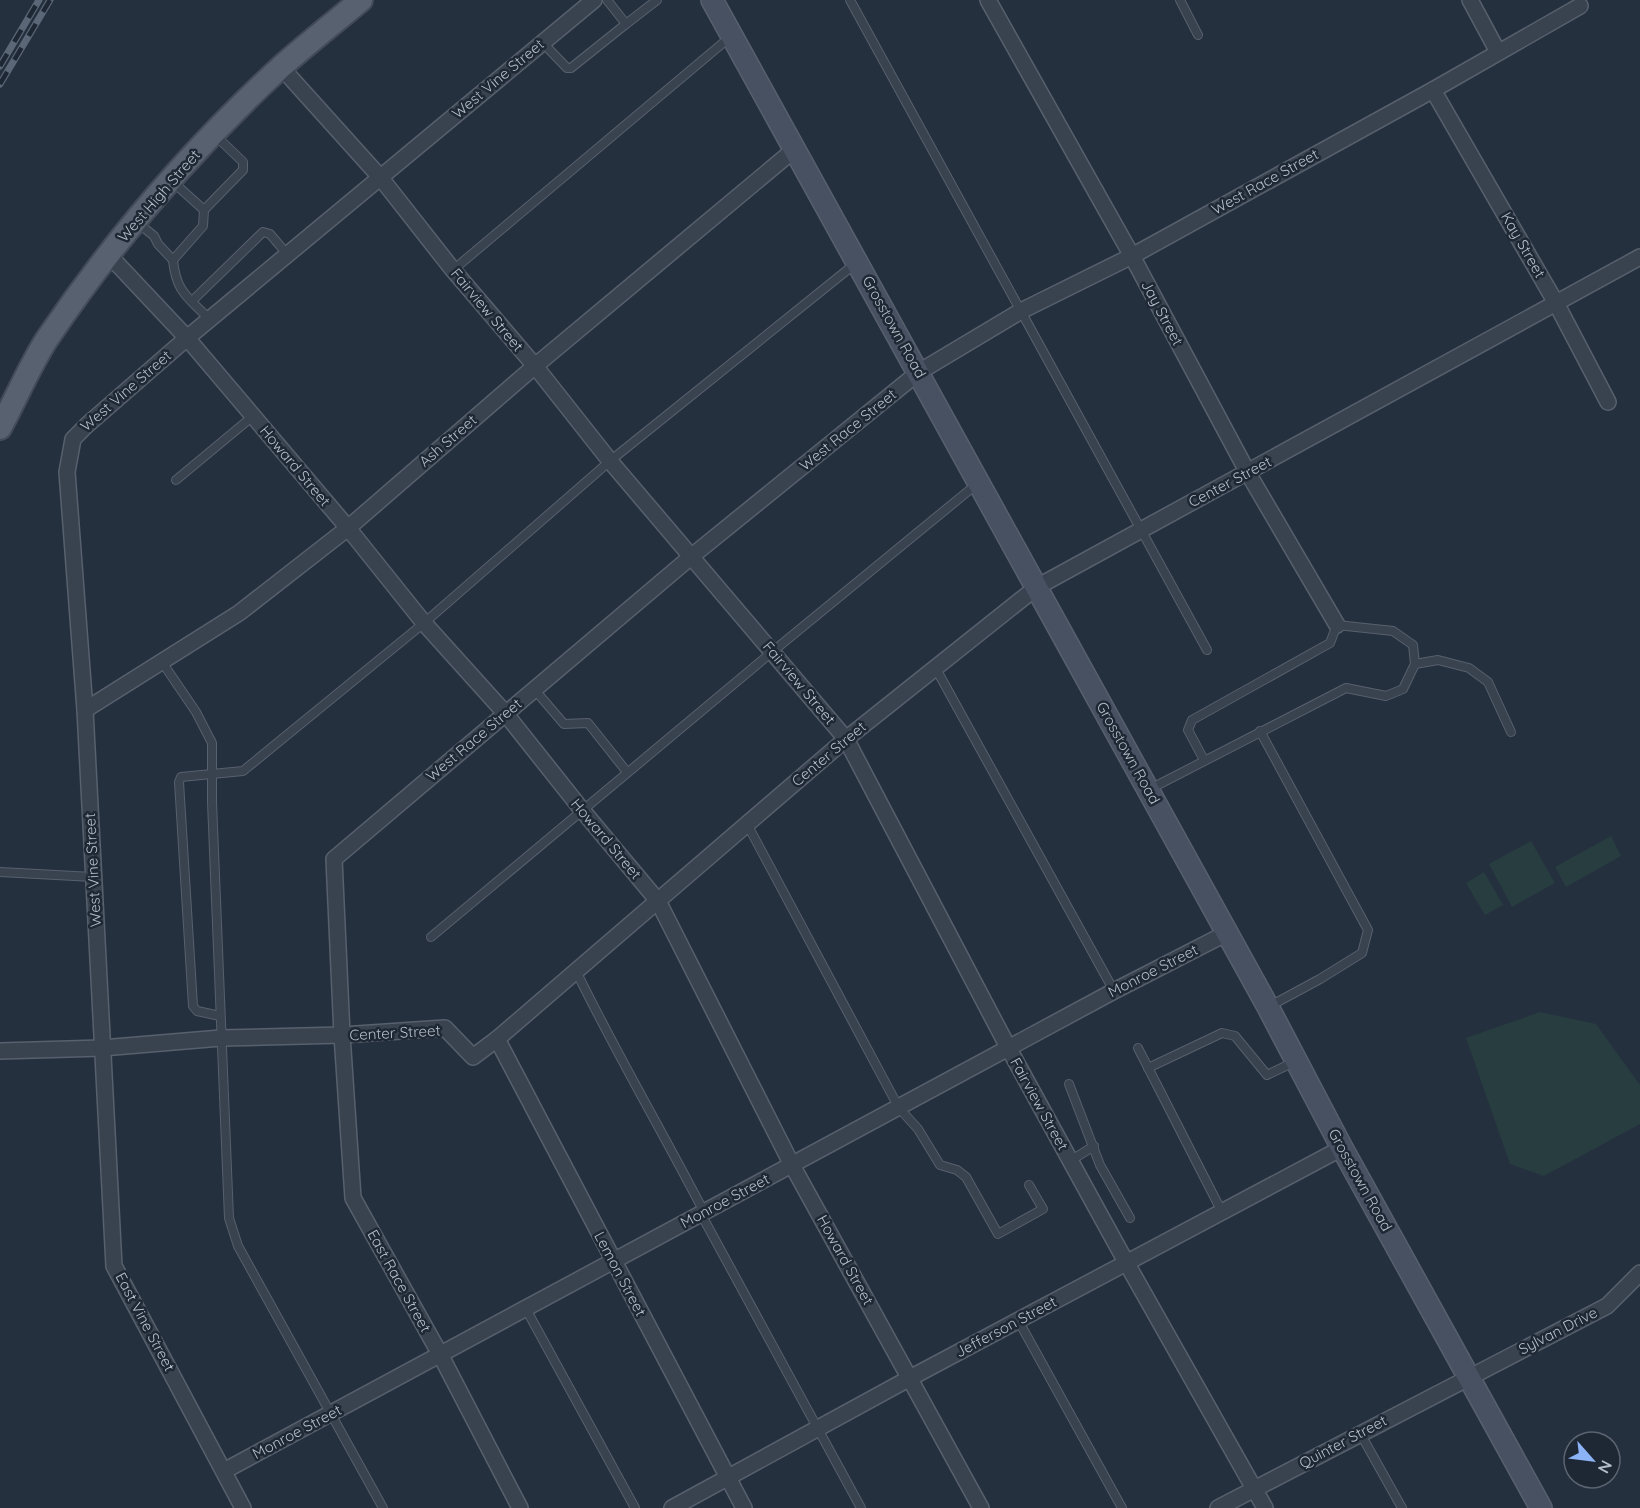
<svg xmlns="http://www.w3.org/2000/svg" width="1640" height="1508" font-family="Quicksand,sans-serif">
  <rect width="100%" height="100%" fill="#25303f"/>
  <g fill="#273d40">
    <path d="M1611 836 1621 856 1566 887 1555 867Z"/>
    <path d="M1531 841 1555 883 1512 907 1489 864Z"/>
    <path d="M1484 872 1503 905 1485 915 1466 883Z"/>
    <path d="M1540 1012 1596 1024 1640 1085V1124L1544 1176 1510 1164 1466 1038Z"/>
  </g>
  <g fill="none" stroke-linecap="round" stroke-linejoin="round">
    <g stroke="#57606d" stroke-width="10">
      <g id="lane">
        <path d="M607 0 626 24 657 0"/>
        <path d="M850 0 1207 650"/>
        <path d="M1180 0 1198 35"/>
        <path d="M543 43 567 68H571L626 24"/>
        <path d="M204 210 243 170V162L215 135"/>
        <path d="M138 223 154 236 158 244 173 260 203 226 204 210 172 181"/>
        <path d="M173 260C176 292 188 297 209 319"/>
        <path d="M453 270 730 37"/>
        <path d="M192 301 263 232 270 234 287 254"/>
        <path d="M176 480 253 416"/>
        <path d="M162 662 196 712 212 743V802L229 1218 238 1246 383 1508"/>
        <path d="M1415 664 1438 660 1469 668 1488 682 1511 732"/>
        <path d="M935 667 1114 991"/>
        <path d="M534 689 564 724 588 723 627 772"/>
        <path d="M1260 731 1368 930 1362 953 1320 979 1270 1006"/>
        <path d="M1150 789 1346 688 1386 696 1403 689 1415 664 1413 645 1393 631 1337 625 1330 643 1192 720 1188 730 1204 760"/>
        <path d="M747 824 899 1108 918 1129 940 1165 957 1170 966 1177 998 1234 1043 1209 1029 1185"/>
        <path d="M0 872 93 877"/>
        <path d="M431 937 772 652 978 483"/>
        <path d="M576 971C616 1053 662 1131 704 1212"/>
        <path d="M220 1016 197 1011 193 1006 179 782 181 777 243 771 424 623 610 461 856 263"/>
        <path d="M1138 1048 1222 1212"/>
        <path d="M1148 1068 1222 1033 1235 1036 1267 1075 1294 1062"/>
        <path d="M1069 1084 1100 1165 1130 1218"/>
        <path d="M1070 1161 1094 1146"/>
        <path d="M701 1214 861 1508"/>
        <path d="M526 1309 635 1508"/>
        <path d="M1018 1320 1122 1508"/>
        <path d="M1360 1433 1402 1508"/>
      </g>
    </g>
    <g stroke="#57606d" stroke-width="18">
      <g id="street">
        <path d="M988 0 1132 256 1248 473 1337 625"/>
        <path d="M1470 0 1498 52"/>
        <path d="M281 67 380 177 453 270 535 366 610 461 846 739 1009 1049 1126 1262 1265 1508"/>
        <path d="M1433 90 1556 303 1608 402"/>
        <path d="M108 254 187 338 348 528 424 623 505 713 582 810 658 901 792 1165 981 1508"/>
        <path d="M85 710 239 613 348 528 535 366 795 149"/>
        <path d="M497 1039 744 1508"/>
        <path d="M0 1051 102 1048 221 1038 342 1035 445 1028 473 1057 497 1039 846 739 1037 587 1640 257"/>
        <path d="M224 1471 1114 991 1227 933"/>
        <path d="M243 1508 114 1266 85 710 67 472 73 439 87 425 187 338 594 0"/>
        <path d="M520 1508 441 1356 353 1198 342 1035 334 859 692 556 919 372 1021 311 1132 256 1433 90 1580 6"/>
        <path d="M672 1508 910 1378 1342 1148"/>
        <path d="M1218 1508 1607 1306 1640 1273"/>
      </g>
    </g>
    <g stroke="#57606d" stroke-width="24">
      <path id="secondary" d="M712 0 1268 1007 1342 1148 1541 1508"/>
    </g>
    <g stroke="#434b58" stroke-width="26">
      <path id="primary" d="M0 428C16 399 29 367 47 339 114 240 193 148 281 67 307 44 335 22 361 0"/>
    </g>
    <use href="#lane" stroke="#39424f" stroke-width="8"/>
    <use href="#street" stroke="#39424f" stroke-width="15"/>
    <use href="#secondary" stroke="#475162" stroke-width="21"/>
    <use href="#primary" stroke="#57616f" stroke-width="22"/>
    <g stroke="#5b6676" stroke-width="7">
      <g id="rail">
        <path d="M0 66 39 0"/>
        <path d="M0 84 50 0"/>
      </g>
    </g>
    <use href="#rail" stroke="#1e2734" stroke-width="4.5" stroke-dasharray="14" stroke-linecap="butt"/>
  </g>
  <g text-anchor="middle" stroke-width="5" stroke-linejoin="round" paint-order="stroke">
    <g font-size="15" fill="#b6bdca" stroke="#1e2734">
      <text transform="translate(498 79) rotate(-40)" y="5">West Vine Street</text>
      <text transform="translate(1265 182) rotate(-29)" y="5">West Race Street</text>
      <text transform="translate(159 196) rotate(-49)" y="5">West High Street</text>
      <text transform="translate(1523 245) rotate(60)" y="5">Kay Street</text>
      <text transform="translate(487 310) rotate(50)" y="5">Fairview Street</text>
      <text transform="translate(1162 313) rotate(62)" y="5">Jay Street</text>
      <text transform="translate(894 327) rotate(61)" y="5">Grosstown Road</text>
      <text transform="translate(126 391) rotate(-41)" y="5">West Vine Street</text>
      <text transform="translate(848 430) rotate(-39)" y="5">West Race Street</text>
      <text transform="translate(448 441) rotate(-41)" y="5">Ash Street</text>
      <text transform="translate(295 466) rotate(50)" y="5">Howard Street</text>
      <text transform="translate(1230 482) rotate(-28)" y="5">Center Street</text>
      <text transform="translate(799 683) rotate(50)" y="5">Fairview Street</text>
      <text transform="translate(474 740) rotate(-40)" y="5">West Race Street</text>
      <text transform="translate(1128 753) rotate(61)" y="5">Grosstown Road</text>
      <text transform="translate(829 754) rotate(-40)" y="5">Center Street</text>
      <text transform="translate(606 839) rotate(50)" y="5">Howard Street</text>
      <text transform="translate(93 870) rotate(-93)" y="5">West Vine Street</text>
      <text transform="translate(1153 971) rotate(-27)" y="5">Monroe Street</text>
      <text transform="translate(395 1033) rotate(-3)" y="5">Center Street</text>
      <text transform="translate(1039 1104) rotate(61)" y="5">Fairview Street</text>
      <text transform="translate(1360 1180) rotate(61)" y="5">Grosstown Road</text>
      <text transform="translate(725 1201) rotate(-28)" y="5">Monroe Street</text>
      <text transform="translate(845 1260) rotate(61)" y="5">Howard Street</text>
      <text transform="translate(620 1274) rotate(62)" y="5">Lemon Street</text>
      <text transform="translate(399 1281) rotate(61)" y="5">East Race Street</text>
      <text transform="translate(145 1322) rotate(62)" y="5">East Vine Street</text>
      <text transform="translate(1006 1327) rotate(-28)" y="5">Jefferson Street</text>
      <text transform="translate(1558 1331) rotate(-27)" y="5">Sylvan Drive</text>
      <text transform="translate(297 1432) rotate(-28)" y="5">Monroe Street</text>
      <text transform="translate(1343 1442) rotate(-28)" y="5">Quinter Street</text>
    </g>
  </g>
  <g transform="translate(1592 1460) rotate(118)"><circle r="28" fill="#1e2734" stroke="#5b6370" stroke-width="1.5"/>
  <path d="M0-4.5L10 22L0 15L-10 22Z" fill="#8db3f7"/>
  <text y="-9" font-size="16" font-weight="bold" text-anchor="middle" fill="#b6bdca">N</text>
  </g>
</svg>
